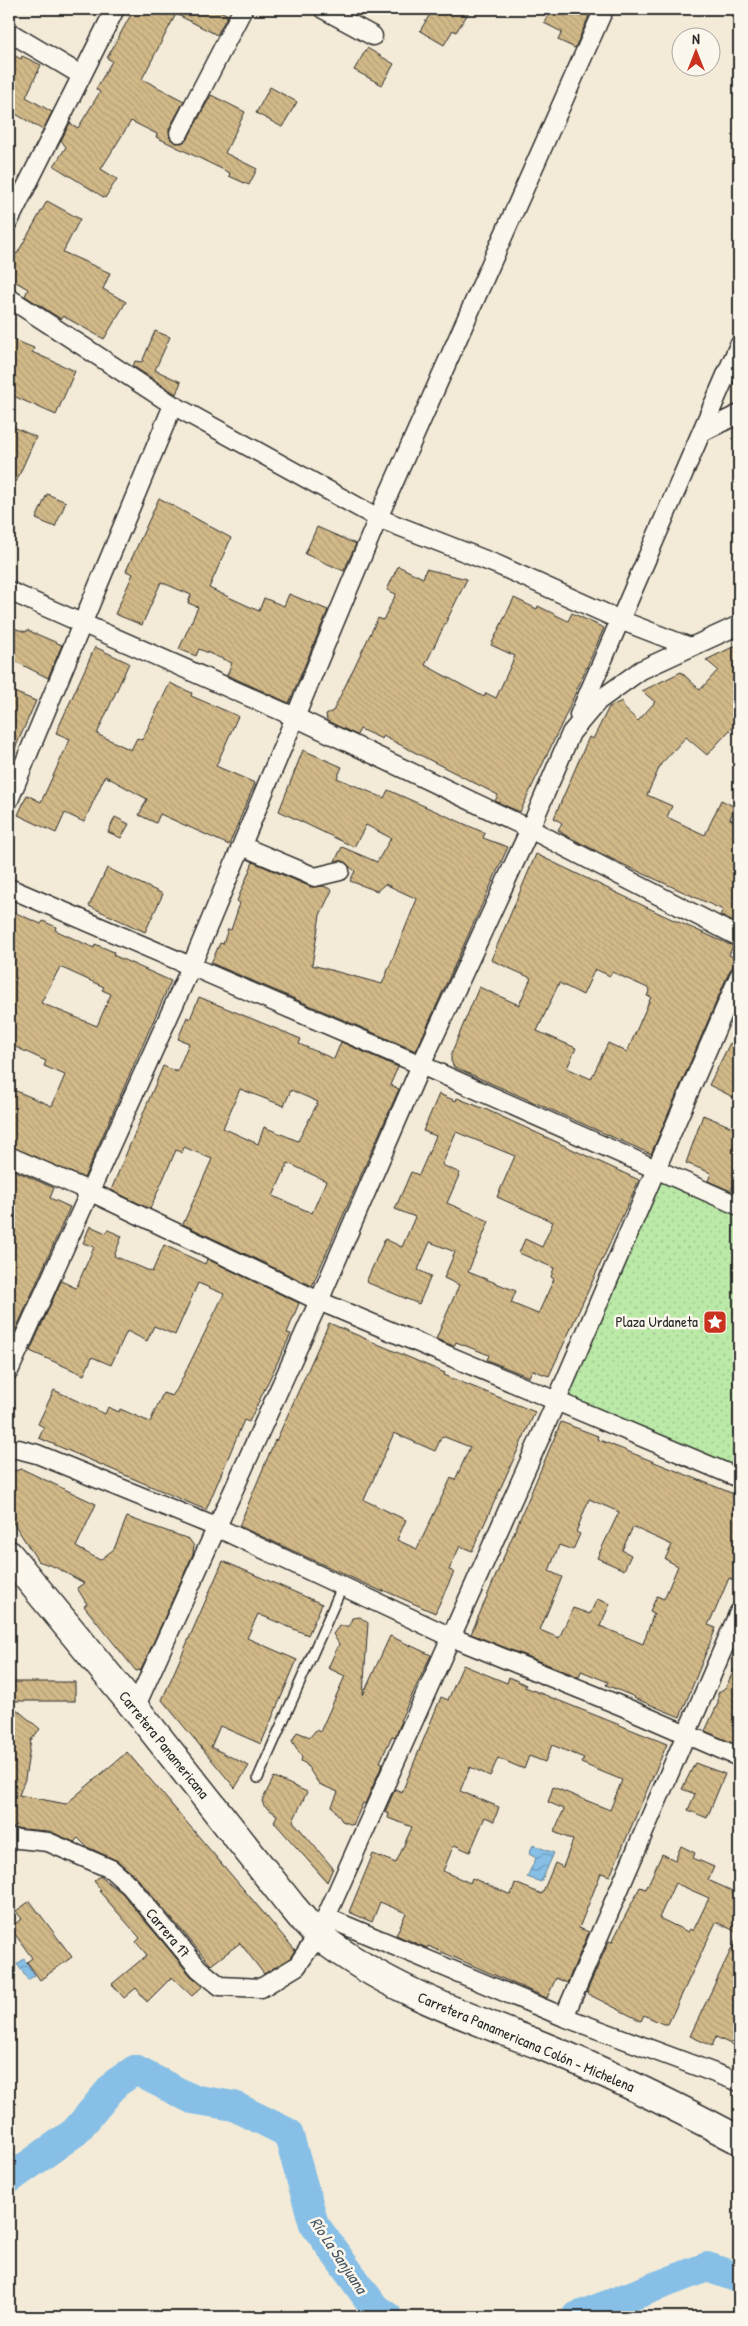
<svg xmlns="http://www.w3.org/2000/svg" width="748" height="2326" font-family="'Patrick Hand',sans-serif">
  <defs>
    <pattern id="grass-dots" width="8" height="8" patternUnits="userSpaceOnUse" patternTransform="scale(1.25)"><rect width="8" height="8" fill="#bbe9a7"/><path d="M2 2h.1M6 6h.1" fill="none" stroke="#a1c890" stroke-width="1.8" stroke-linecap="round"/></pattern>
    <pattern id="water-waves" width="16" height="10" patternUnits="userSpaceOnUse" patternTransform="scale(1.25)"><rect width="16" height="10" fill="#87bfe6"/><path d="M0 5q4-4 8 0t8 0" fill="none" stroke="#6f9bbb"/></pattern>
    <pattern id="building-back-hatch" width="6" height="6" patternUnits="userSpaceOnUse" patternTransform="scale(1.25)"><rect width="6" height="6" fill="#d2b988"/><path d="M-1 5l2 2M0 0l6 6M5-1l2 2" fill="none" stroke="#b49f76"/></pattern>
  </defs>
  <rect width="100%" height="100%" fill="#f3ebd8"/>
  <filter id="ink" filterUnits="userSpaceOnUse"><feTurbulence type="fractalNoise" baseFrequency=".02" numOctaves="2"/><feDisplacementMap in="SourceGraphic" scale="10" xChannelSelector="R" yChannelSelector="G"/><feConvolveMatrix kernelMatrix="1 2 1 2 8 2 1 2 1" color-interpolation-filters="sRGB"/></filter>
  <g filter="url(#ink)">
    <path fill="url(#grass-dots)" stroke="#738a69" d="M656 1168 739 1206V1478L556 1402Z"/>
    <g fill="url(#water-waves)" stroke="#62849b">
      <path d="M533 1845 554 1853 541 1882 527 1877 536 1858 529 1854Z"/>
      <path d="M24 1959 35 1975 28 1980 17 1964Z"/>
    </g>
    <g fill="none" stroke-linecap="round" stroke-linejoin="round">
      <g stroke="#87bfe6" stroke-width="30">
        <path d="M9 2179 75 2132 116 2083 135 2070 192 2099 234 2106 288 2133 314 2224 375 2308 388 2317"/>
        <path d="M576 2317 707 2267 739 2278"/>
      </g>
    </g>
    <g fill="url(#building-back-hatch)" stroke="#2b2b2b" fill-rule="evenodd">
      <path d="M134 9H216L228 15 217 35 176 14 142 79 184 101 169 129 170 138 175 143 184 142 188 138 211 95 245 112 225 153 257 169 249 185 229 176 230 173 156 137 157 134 131 121 101 169 117 179 105 198 54 166 66 147 61 140 70 123 78 128 100 92 96 89 112 61 107 58Z"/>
      <path d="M433 9H471L456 32 453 30 444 45 420 31Z"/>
      <path d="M551 9H592L575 48 558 40 562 32 544 23Z"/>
      <path d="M367 48 394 64 382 85 354 70Z"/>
      <path d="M9 53 21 59 22 56 41 65 26 97 52 112 43 130 9 110Z"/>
      <path d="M270 87 297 102 282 127 256 113Z"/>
      <path d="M47 201 80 219 63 252 110 273 103 289 126 302 104 339 63 316 61 319 25 296 28 289 9 278V249L17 254Z"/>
      <path d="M155 331 170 337 155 370 181 382 176 394 133 366 135 361 142 362Z"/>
      <path d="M9 338 34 348 32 352 75 371 56 415 9 394Z"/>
      <path d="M9 425 36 437 9 498Z"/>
      <path d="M47 494 66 502 55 527 36 519Z"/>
      <path d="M159 498 231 538 209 588 259 611 264 598 284 606 289 594 328 610 289 703 227 675 232 663 199 649 196 656 179 649 198 607 188 603 191 595 161 582 142 625 115 614 133 574 126 571Z"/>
      <path d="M317 527 356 544 344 571 305 554Z"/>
      <path d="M398 566 423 578 426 569 467 579 425 665 484 697 486 693 496 698 515 656 491 645 514 598 537 609 538 606 568 621 572 613 604 628 564 719 520 812 495 801 498 795 383 736 382 739 360 729 357 735 327 721 326 714 333 711 378 618 383 620 396 594 387 590Z"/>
      <path d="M13 628 26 632 27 630 62 645 48 678 9 658V639Z"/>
      <path d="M739 644V720L707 755 686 737 661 764 647 795 672 806 667 817 705 835 721 800 735 807 730 819 739 823V925L720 915 723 910 620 863 565 835 558 830 562 823 554 818 589 737 593 739 609 707 622 701 624 708 638 721 655 702 642 691 681 672 700 690 718 670 706 660Z"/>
      <path d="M95 647 129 663 97 734 131 750 137 738 142 740 170 683 192 693 191 696 238 716 216 766 255 783 229 845 160 814 156 823 139 815 147 799 105 776 84 822 65 813 56 833 18 815 27 795 41 802 70 739 56 733Z"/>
      <path d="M9 690 36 701 9 762Z"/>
      <path d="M303 750 342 767 337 778 384 798 388 790 485 833 483 838 508 847 416 1051 211 963 220 943 223 944 228 929 231 930 240 903 237 901 253 862 311 887 324 886 332 890 320 915 312 965 382 984 395 953 417 899 385 884 377 891 350 881 355 871 343 861H335L342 847 377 862 391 838 366 825 354 847 279 811Z"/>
      <path d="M115 817 129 824 121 838 108 832Z"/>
      <path d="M536 854 665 916 733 946 729 955 737 959 729 972 651 1154 454 1067 451 1061V1054L479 987 519 1005 531 978 491 960ZM595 969 610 976 612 972 650 989 647 996 651 997 627 1052 608 1043 591 1079 567 1068 576 1048 537 1031 559 983 583 995Z"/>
      <path d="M107 868 163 894 145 932 89 906Z"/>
      <path d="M9 910 41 924 43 921 56 927 55 930 94 948 95 944 114 952 113 955 171 981 84 1178 9 1146V1088L52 1106 65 1075 44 1066 46 1061 9 1044ZM60 967 104 987 102 990 111 994 97 1026 41 1003Z"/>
      <path d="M199 997 301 1039 299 1044 334 1059 341 1042 398 1067 390 1085 399 1089 312 1286 183 1224 212 1159 184 1147 182 1153 176 1150 150 1209 111 1190 163 1066 177 1072 189 1043 178 1039 187 1017 190 1019ZM240 1089 284 1106 291 1090 318 1102 298 1141 264 1127 258 1144 223 1128ZM288 1163 326 1181 312 1213 273 1196Z"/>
      <path d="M730 1043 739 1047V1100L709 1085Z"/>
      <path d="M439 1094 456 1101 457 1098 485 1109 639 1180 549 1376 532 1370 529 1377 487 1360 489 1355 456 1342 454 1346 436 1339 459 1285 444 1278 455 1252 430 1242 418 1270 431 1276 419 1304 366 1282 385 1239 402 1247 415 1217 395 1209 411 1172 419 1175 436 1136 423 1131ZM456 1132 515 1156 497 1197 553 1222 542 1247 525 1239 519 1253 554 1268 551 1277 554 1279 538 1314 511 1303 516 1291 468 1272 489 1221 447 1203 460 1173 442 1165Z"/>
      <path d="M703 1115 739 1130V1172L731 1191 708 1181 711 1173 686 1163Z"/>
      <path d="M9 1168 54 1188 50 1198 70 1207 10 1343Z"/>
      <path d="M90 1226 106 1233 108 1230 122 1236 114 1256 152 1272 164 1245 205 1264 207 1259 299 1303 287 1333 291 1334 249 1422 244 1420 206 1510 39 1438 44 1427 38 1424 54 1390 105 1414 108 1407 119 1412 120 1409 150 1422 163 1393 172 1396 177 1389 224 1294 198 1283 175 1335 154 1326 147 1341 127 1331 111 1365 92 1357 84 1375 30 1351 61 1281 76 1288 94 1247 83 1243Z"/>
      <path d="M329 1323 445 1373 444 1375 535 1412 472 1551 460 1546 449 1570 454 1572 435 1613 383 1590V1592L239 1526 275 1440 276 1441ZM394 1433 435 1451 442 1436 470 1447 455 1480 451 1478 417 1549 397 1540 406 1520 364 1500Z"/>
      <path d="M561 1422 598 1436 597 1439 739 1496V1583L729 1578 715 1611 708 1625 716 1628 680 1717 634 1698 635 1697 606 1685 608 1682 581 1671 579 1677 471 1634ZM589 1499 619 1512 597 1558 624 1570 631 1555 622 1550 633 1527 672 1545 665 1559 678 1566 664 1599 657 1596 650 1611 654 1613 643 1644 600 1626 610 1604 597 1599 590 1614 573 1608 559 1638 540 1630 562 1577 549 1571 559 1545 573 1550 580 1534 576 1532Z"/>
      <path d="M22 1469 96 1504 76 1547 100 1560 114 1549 127 1517 189 1539 194 1546 193 1554 141 1670 136 1671 84 1606 87 1604 77 1588 84 1583 55 1567 38 1561 9 1516V1472Z"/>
      <path d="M223 1561 322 1604 308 1635 258 1614 247 1638 297 1660 261 1744 220 1726 211 1747 249 1766 235 1788 162 1700Z"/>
      <path d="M360 1617 368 1623 363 1695 390 1636 431 1655 400 1721H402L395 1737 392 1736 380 1762 383 1763 365 1804 363 1803 353 1825 342 1821 332 1806 338 1792 319 1784 306 1764 301 1761 302 1757 292 1741 297 1732 310 1737 316 1730 320 1732 345 1676 328 1668 339 1644 333 1634 339 1626H349L352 1618Z"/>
      <path d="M739 1659V1746L705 1731 718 1703V1693L726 1687Z"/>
      <path d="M463 1665 507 1683 509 1677 526 1685 525 1687 667 1744 610 1876 601 1873 579 1928 589 1932 567 1983 556 1978 547 1998 428 1946 427 1948 396 1935 406 1913 380 1902 372 1922 349 1912 373 1854 396 1863 412 1827 388 1818 389 1814 385 1812 395 1789 402 1792 441 1697 448 1700ZM552 1745 584 1758 581 1763 622 1780 610 1810 553 1787 548 1802 564 1809 554 1832 573 1840 563 1867 555 1863 542 1894 515 1883 511 1895 472 1878 470 1883 443 1871 454 1845 470 1852 485 1817 494 1821 499 1807 460 1791 470 1767 490 1776 498 1758 524 1769 529 1756 545 1762Z"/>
      <rect x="9" y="1682" width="66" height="19"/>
      <path d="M9 1703 40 1729 31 1740 25 1779 19 1795 66 1804 127 1752 295 1950 290 1958 264 1974 240 1943 211 1965 138 1879 118 1861 87 1847 78 1838 74 1842 49 1831 9 1828Z"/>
      <path d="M695 1763 725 1774 707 1818 688 1810 695 1794 682 1789Z"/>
      <path d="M274 1777 307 1792 293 1821 333 1868 327 1882 274 1822 277 1815 264 1806 262 1801Z"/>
      <path d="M681 1846 695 1853 693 1858 714 1867 708 1880 739 1894V2048L716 2037 712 2046 690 2036 739 1933 716 1922 668 2024H663L644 2015 641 2021 588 1994 587 1991 609 1941 612 1942 640 1887 646 1889 662 1854 675 1860ZM675 1883 709 1898 693 1931 690 1929 688 1932 659 1918Z"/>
      <path d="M100 1876 122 1893 191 1976 203 1986 192 1996 172 1977 147 2002 136 1988 124 1998 112 1984 147 1955 136 1942 140 1938 99 1891 101 1890 94 1881Z"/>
      <path d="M30 1901 72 1957 40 1980 27 1962 32 1958 10 1927 22 1919 16 1911Z"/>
    </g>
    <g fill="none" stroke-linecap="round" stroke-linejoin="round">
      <g stroke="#2b2b2b" stroke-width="12">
        <path id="service" d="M258 1778 342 1587"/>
      </g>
      <g stroke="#2b2b2b" stroke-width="21">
        <g id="minor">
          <path d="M323 9 373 36"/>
          <path d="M9 32 81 75"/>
          <path d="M179 133 243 9"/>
          <path d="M9 221 115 9"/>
          <path d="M9 298 173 405 378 518 498 565 620 620 690 647"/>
          <path d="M702 432 739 414"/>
          <path d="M9 591 297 718 530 829 739 937"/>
          <path d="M579 715 739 345"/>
          <path d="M9 800 173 405"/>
          <path d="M242 846 315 877 340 871"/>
          <path d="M9 888 421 1065 739 1206"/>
          <path d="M9 1156 91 1192 319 1301 739 1478"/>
          <path d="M9 1371 191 967 378 518 604 9"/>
          <path d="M9 1450 18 1449 37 1454 216 1527 451 1637 624 1707 739 1757"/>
          <path d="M135 1708 319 1301 421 1065 530 829 571 733 598 701 641 670 739 625"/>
          <path d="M9 1838 48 1842 111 1869 130 1886 199 1969 220 1986 261 1988 297 1966 318 1935 556 1402 739 976"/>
          <path d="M318 1935 335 1921 564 2017 739 2082"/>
          <path d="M564 2017 739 1612"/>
        </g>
      </g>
      <g stroke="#2b2b2b" stroke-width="31">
        <path id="primary" d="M9 1555 135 1708 291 1905C300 1915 309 1928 319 1936 385 1988 463 2015 540 2045 607 2072 675 2106 739 2140"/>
      </g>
      <use href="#service" stroke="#fbf7ec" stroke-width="9"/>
      <use href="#minor" stroke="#fbf7ec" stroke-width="18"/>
      <use href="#primary" stroke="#fbf7ec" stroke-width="28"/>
    </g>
  </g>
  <defs>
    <g id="sight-square" transform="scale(1.25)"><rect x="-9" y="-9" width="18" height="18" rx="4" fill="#c8321e" stroke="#fbf7ec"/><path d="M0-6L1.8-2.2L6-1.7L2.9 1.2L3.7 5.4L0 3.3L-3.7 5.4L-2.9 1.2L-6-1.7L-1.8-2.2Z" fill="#fff"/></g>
  </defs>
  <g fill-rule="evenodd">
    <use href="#sight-square" x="715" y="1322"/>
  </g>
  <g text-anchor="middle" stroke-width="5" stroke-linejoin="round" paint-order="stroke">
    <g font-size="15" fill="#2b2b2b" stroke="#fbf7ec" text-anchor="end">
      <text x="698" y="1327">Plaza Urdaneta</text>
    </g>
    <g font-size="15" fill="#2b2b2b" stroke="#fbf7ec">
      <text transform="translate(164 1745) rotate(51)" y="5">Carretera Panamericana</text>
      <text transform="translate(168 1933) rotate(50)" y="5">Carrera 17</text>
      <text transform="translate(526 2042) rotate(23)" y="5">Carretera Panamericana Colón - Michelena</text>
    </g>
    <g font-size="16" font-style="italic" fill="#475763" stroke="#fbf7ec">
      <text transform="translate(339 2255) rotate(56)" y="6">Río La Sanjuana</text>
    </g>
  </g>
  <rect width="748" height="2326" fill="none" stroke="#fbf7ec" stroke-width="30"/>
  <rect x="15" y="15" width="718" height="2296" fill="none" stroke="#2b2b2b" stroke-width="2" filter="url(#ink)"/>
  <g transform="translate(696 52)"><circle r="24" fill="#fbf7ec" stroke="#a8a59f"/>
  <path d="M0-4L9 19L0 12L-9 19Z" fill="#c8321e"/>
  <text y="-8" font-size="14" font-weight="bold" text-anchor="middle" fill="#2b2b2b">N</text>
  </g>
</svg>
